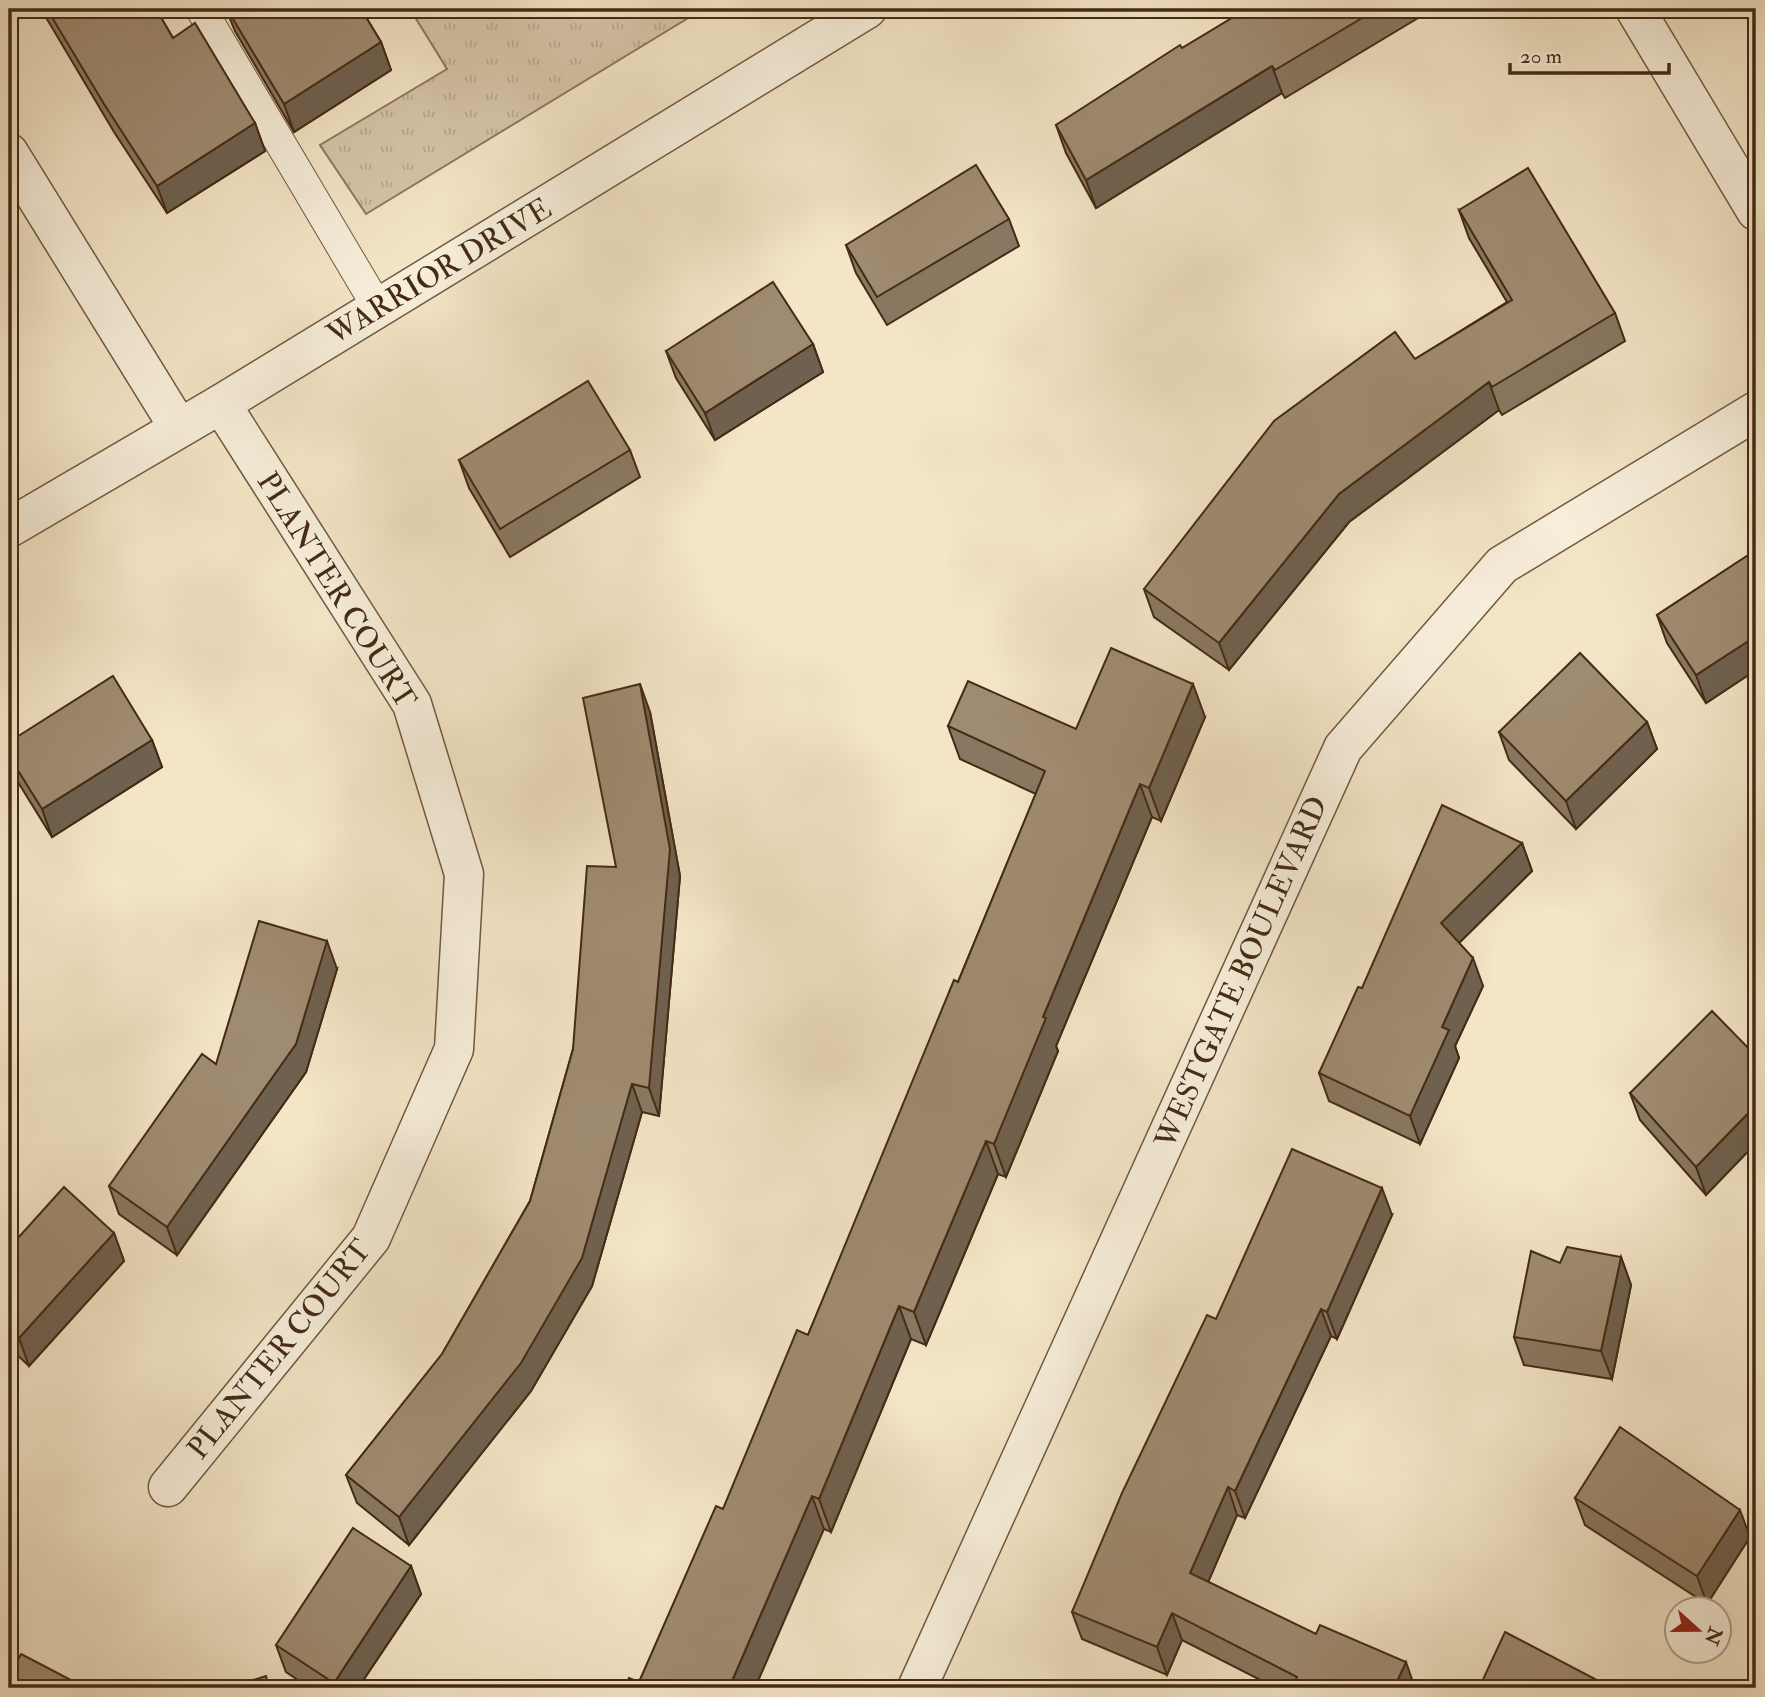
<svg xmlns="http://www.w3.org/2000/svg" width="1765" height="1697" font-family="'IM FELL Double Pica',serif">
  <defs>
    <pattern id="grass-tufts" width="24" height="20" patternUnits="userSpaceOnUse" patternTransform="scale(1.75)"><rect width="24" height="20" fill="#d5c5a8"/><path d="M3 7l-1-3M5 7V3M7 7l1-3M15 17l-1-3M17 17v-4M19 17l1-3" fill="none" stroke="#b8a990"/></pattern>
  </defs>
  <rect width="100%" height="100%" fill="#f3e5c6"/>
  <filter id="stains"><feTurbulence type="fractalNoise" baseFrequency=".00286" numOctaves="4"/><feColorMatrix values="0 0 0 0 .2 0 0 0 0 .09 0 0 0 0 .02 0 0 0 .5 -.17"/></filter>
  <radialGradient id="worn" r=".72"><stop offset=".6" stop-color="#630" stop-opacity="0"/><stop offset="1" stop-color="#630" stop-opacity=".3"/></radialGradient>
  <path fill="url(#grass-tufts)" stroke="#8c785e" stroke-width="2" d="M410 9H703L366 214 320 145 447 69Z"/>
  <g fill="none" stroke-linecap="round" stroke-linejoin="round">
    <g stroke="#705941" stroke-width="32">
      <path id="service" d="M201 9 378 308"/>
    </g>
    <g stroke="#705941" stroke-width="41">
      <g id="minor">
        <path d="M1635 9 1756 211"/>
        <path d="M9 153 179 428"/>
        <path d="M168 1487 371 1238 454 1049 464 874 412 704 221 404"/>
        <path d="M917 1688 1343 748 1502 565 1756 411"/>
      </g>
    </g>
    <g stroke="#705941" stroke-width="41">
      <path id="tertiary" d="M9 528 221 404 867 9"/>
    </g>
    <use href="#service" stroke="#f7eeda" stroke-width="30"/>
    <use href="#minor" stroke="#f7eeda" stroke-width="38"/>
    <use href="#tertiary" stroke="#f7eeda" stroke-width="38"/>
  </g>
  <g fill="#897861" stroke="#442a15" stroke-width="2">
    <path d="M41 9H156L173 38 255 123 265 151 167 213 114 132Z"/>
    <path d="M226 9H361L381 42 391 70 294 132 235 31Z"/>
    <path d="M1247 9H1433L1285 98 1282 93 1096 208 1066 153 1056 125Z"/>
    <path d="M1459 210 1615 313 1625 341 1502 415 1499 410 1349 522 1229 670 1154 617 1144 589 1415 359 1507 302 1469 238Z"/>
    <path d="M1009 219 1019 246 887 325 856 273 846 245Z"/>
    <path d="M813 344 823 372 715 440 676 378 666 351Z"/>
    <path d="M630 450 640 477 510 557 469 488 459 460Z"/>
    <path d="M1756 550V670L1706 703 1667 643 1657 615Z"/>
    <path d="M650 712 680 876 659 1116 642 1112 592 1286 531 1391 409 1545 357 1503 346 1475 442 1354 530 1201 573 1049 616 867Z"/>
    <path d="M1205 717 1161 821 1152 817 1056 1046 1058 1051 1006 1177 998 1174 926 1345 911 1339 831 1532 824 1529 639 1682 808 1335 958 982 1036 794 960 759 948 726 1076 729Z"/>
    <path d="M1647 722 1657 749 1576 829 1509 760 1499 732Z"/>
    <path d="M152 740 162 767 52 837 13 774 9 763V742Z"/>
    <path d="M1522 843 1532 871 1459 943 1483 986 1455 1046 1459 1058 1420 1144 1329 1101 1319 1073 1362 988Z"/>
    <path d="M337 969 306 1072 177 1255 119 1214 109 1186 216 1064Z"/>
    <path d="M1756 1056V1143L1706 1195 1640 1120 1630 1093Z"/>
    <path d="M1392 1215 1337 1339 1331 1336 1245 1518 1237 1515 1208 1582 1415 1688H1276L1182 1640 1167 1675 1082 1639 1072 1612 1216 1319Z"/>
    <path d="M114 1233 124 1261 29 1366 13 1351 9 1359V1248Z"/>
    <path d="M1621 1257 1631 1285 1612 1379 1524 1365 1514 1337Z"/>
    <path d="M1575 1498 1750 1537 1707 1604 1585 1525Z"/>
    <path d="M411 1566 421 1594 358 1688H310L286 1672 276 1645Z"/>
  </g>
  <g fill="#6f614f" stroke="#442a15" stroke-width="2">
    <path d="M381 42 391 70 294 132 284 104Z"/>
    <path d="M1272 66 1282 93 1096 208 1086 180Z"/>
    <path d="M255 123 265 151 167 213 157 186Z"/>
    <path d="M813 344 823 372 715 440 705 413Z"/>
    <path d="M1489 382 1499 410 1349 522 1229 670 1219 643 1339 494Z"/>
    <path d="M1756 636V670L1706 703 1696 675Z"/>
    <path d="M640 684 650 712 680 876 659 1116 649 1088Z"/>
    <path d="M1193 684 1205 717 1161 821 1149 788Z"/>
    <path d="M1647 722 1657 749 1576 829 1566 801Z"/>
    <path d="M152 740 162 767 52 837 42 809Z"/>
    <path d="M1140 784 1152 817 1056 1046 1058 1051 1006 1177 994 1144 1043 1017Z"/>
    <path d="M1522 843 1532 871 1451 951 1441 923Z"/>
    <path d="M327 941 337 969 306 1072 177 1255 167 1227Z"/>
    <path d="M1473 958 1483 986 1455 1046 1459 1058 1420 1144 1410 1116 1442 1027Z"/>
    <path d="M632 1084 642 1112 592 1286 531 1391 409 1545 399 1517Z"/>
    <path d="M1756 1105V1143L1706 1195 1696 1167Z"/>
    <path d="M986 1141 998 1174 926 1345 914 1312Z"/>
    <path d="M1382 1188 1392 1215 1337 1339 1327 1312Z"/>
    <path d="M114 1233 124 1261 29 1366 19 1338Z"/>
    <path d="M1621 1257 1631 1285 1612 1379 1601 1351Z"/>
    <path d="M899 1306 911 1339 831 1532 819 1499Z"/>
    <path d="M1321 1309 1331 1336 1245 1518 1235 1491Z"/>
    <path d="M9 1339 13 1351 9 1359Z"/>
    <path d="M1228 1487 1237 1515 1200 1601 1190 1573Z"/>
    <path d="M812 1496 824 1529 755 1688H729Z"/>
    <path d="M1740 1510 1750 1537 1707 1604 1697 1576Z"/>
    <path d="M411 1566 421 1594 358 1688H335L334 1683Z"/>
    <path d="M1172 1613 1182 1640 1167 1675 1157 1647Z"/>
    <path d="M1406 1662 1415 1688H1394Z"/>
  </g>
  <g fill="#9f8b71" stroke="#442a15" stroke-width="2">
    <path d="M47 9H156L173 38 195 23 255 123 157 186 104 104Z"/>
    <path d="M227 9H361L381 42 284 104Z"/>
    <path d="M1247 9H1377L1275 70 1272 66 1086 180 1056 125 1180 45 1182 48Z"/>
    <path d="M976 165 1009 219 877 297 846 245Z"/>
    <path d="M1528 168 1615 313 1492 387 1489 382 1339 494 1219 643 1144 589 1274 421 1395 332 1415 359 1512 300 1459 210Z"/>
    <path d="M773 282 813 344 705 413 666 351Z"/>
    <path d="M588 381 630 450 500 529 459 460Z"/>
    <path d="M1756 550V636L1696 675 1657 615Z"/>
    <path d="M1111 648 1193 684 1149 788 1140 784 1043 1017 1046 1018 994 1144 986 1141 914 1312 899 1306 819 1499 812 1496 729 1688H624L629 1678 639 1682 716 1506 723 1509 797 1330 808 1335 954 980 958 982 1045 771 948 726 968 681 1076 729Z"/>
    <path d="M1580 653 1647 722 1566 801 1499 732Z"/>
    <path d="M113 676 152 740 42 809 9 756V742Z"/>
    <path d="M640 684 670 849 649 1088 632 1084 582 1258 521 1363 399 1517 346 1475 442 1354 530 1201 573 1049 587 866 616 867 583 698Z"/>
    <path d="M1442 805 1522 843 1441 923 1473 958 1442 1027 1449 1030 1410 1116 1319 1073 1358 987 1362 988Z"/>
    <path d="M259 921 327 941 296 1044 167 1227 109 1186 202 1054 216 1064Z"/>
    <path d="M1712 1011 1756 1056V1105L1696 1167 1630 1093Z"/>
    <path d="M1292 1149 1382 1188 1327 1312 1321 1309 1235 1491 1228 1487 1190 1573 1316 1634 1320 1625 1406 1662 1394 1688H1292L1297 1677 1172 1613 1157 1647 1072 1612 1122 1493 1207 1315 1216 1319Z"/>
    <path d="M64 1187 114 1233 19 1338 9 1329V1248Z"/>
    <path d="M1567 1247 1621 1257 1601 1351 1514 1337 1531 1251 1560 1263Z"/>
    <path d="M1620 1427 1740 1510 1697 1576 1575 1498Z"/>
    <path d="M353 1528 411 1566 334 1683 276 1645Z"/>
    <path d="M1505 1632 1612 1688H1479Z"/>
    <path d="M21 1654 86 1688H9V1677Z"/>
    <path d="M266 1676 269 1688H227Z"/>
  </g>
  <g text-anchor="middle" stroke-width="5" stroke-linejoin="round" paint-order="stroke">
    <g font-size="30" fill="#442a15" stroke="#f7eeda">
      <text transform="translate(439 271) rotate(-31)" y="10">WARRIOR DRIVE</text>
      <text transform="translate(337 590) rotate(58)" y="10">PLANTER COURT</text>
      <text transform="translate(1241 972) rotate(-66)" y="10">WESTGATE BOULEVARD</text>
      <text transform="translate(279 1349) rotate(-51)" y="10">PLANTER COURT</text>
    </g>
  </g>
  <rect width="1765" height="1697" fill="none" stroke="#f3e5c6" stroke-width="35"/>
  <rect x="10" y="10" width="1744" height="1676" fill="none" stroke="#442a15" stroke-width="3.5"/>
  <rect x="18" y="18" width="1730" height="1662" fill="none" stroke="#442a15" stroke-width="2"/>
  <g transform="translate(1698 1630) rotate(111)"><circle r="33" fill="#f7eeda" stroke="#afa08b" stroke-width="2"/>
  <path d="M0-5L12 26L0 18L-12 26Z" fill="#8f2418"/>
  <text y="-10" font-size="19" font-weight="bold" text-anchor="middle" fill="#442a15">N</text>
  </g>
  <path d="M1510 63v10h159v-10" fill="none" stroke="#442a15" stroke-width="3.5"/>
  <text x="1520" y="63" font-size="21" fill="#442a15" stroke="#f7eeda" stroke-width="5" paint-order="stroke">20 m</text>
  <rect width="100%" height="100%" filter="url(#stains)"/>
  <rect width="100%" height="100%" fill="url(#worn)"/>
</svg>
